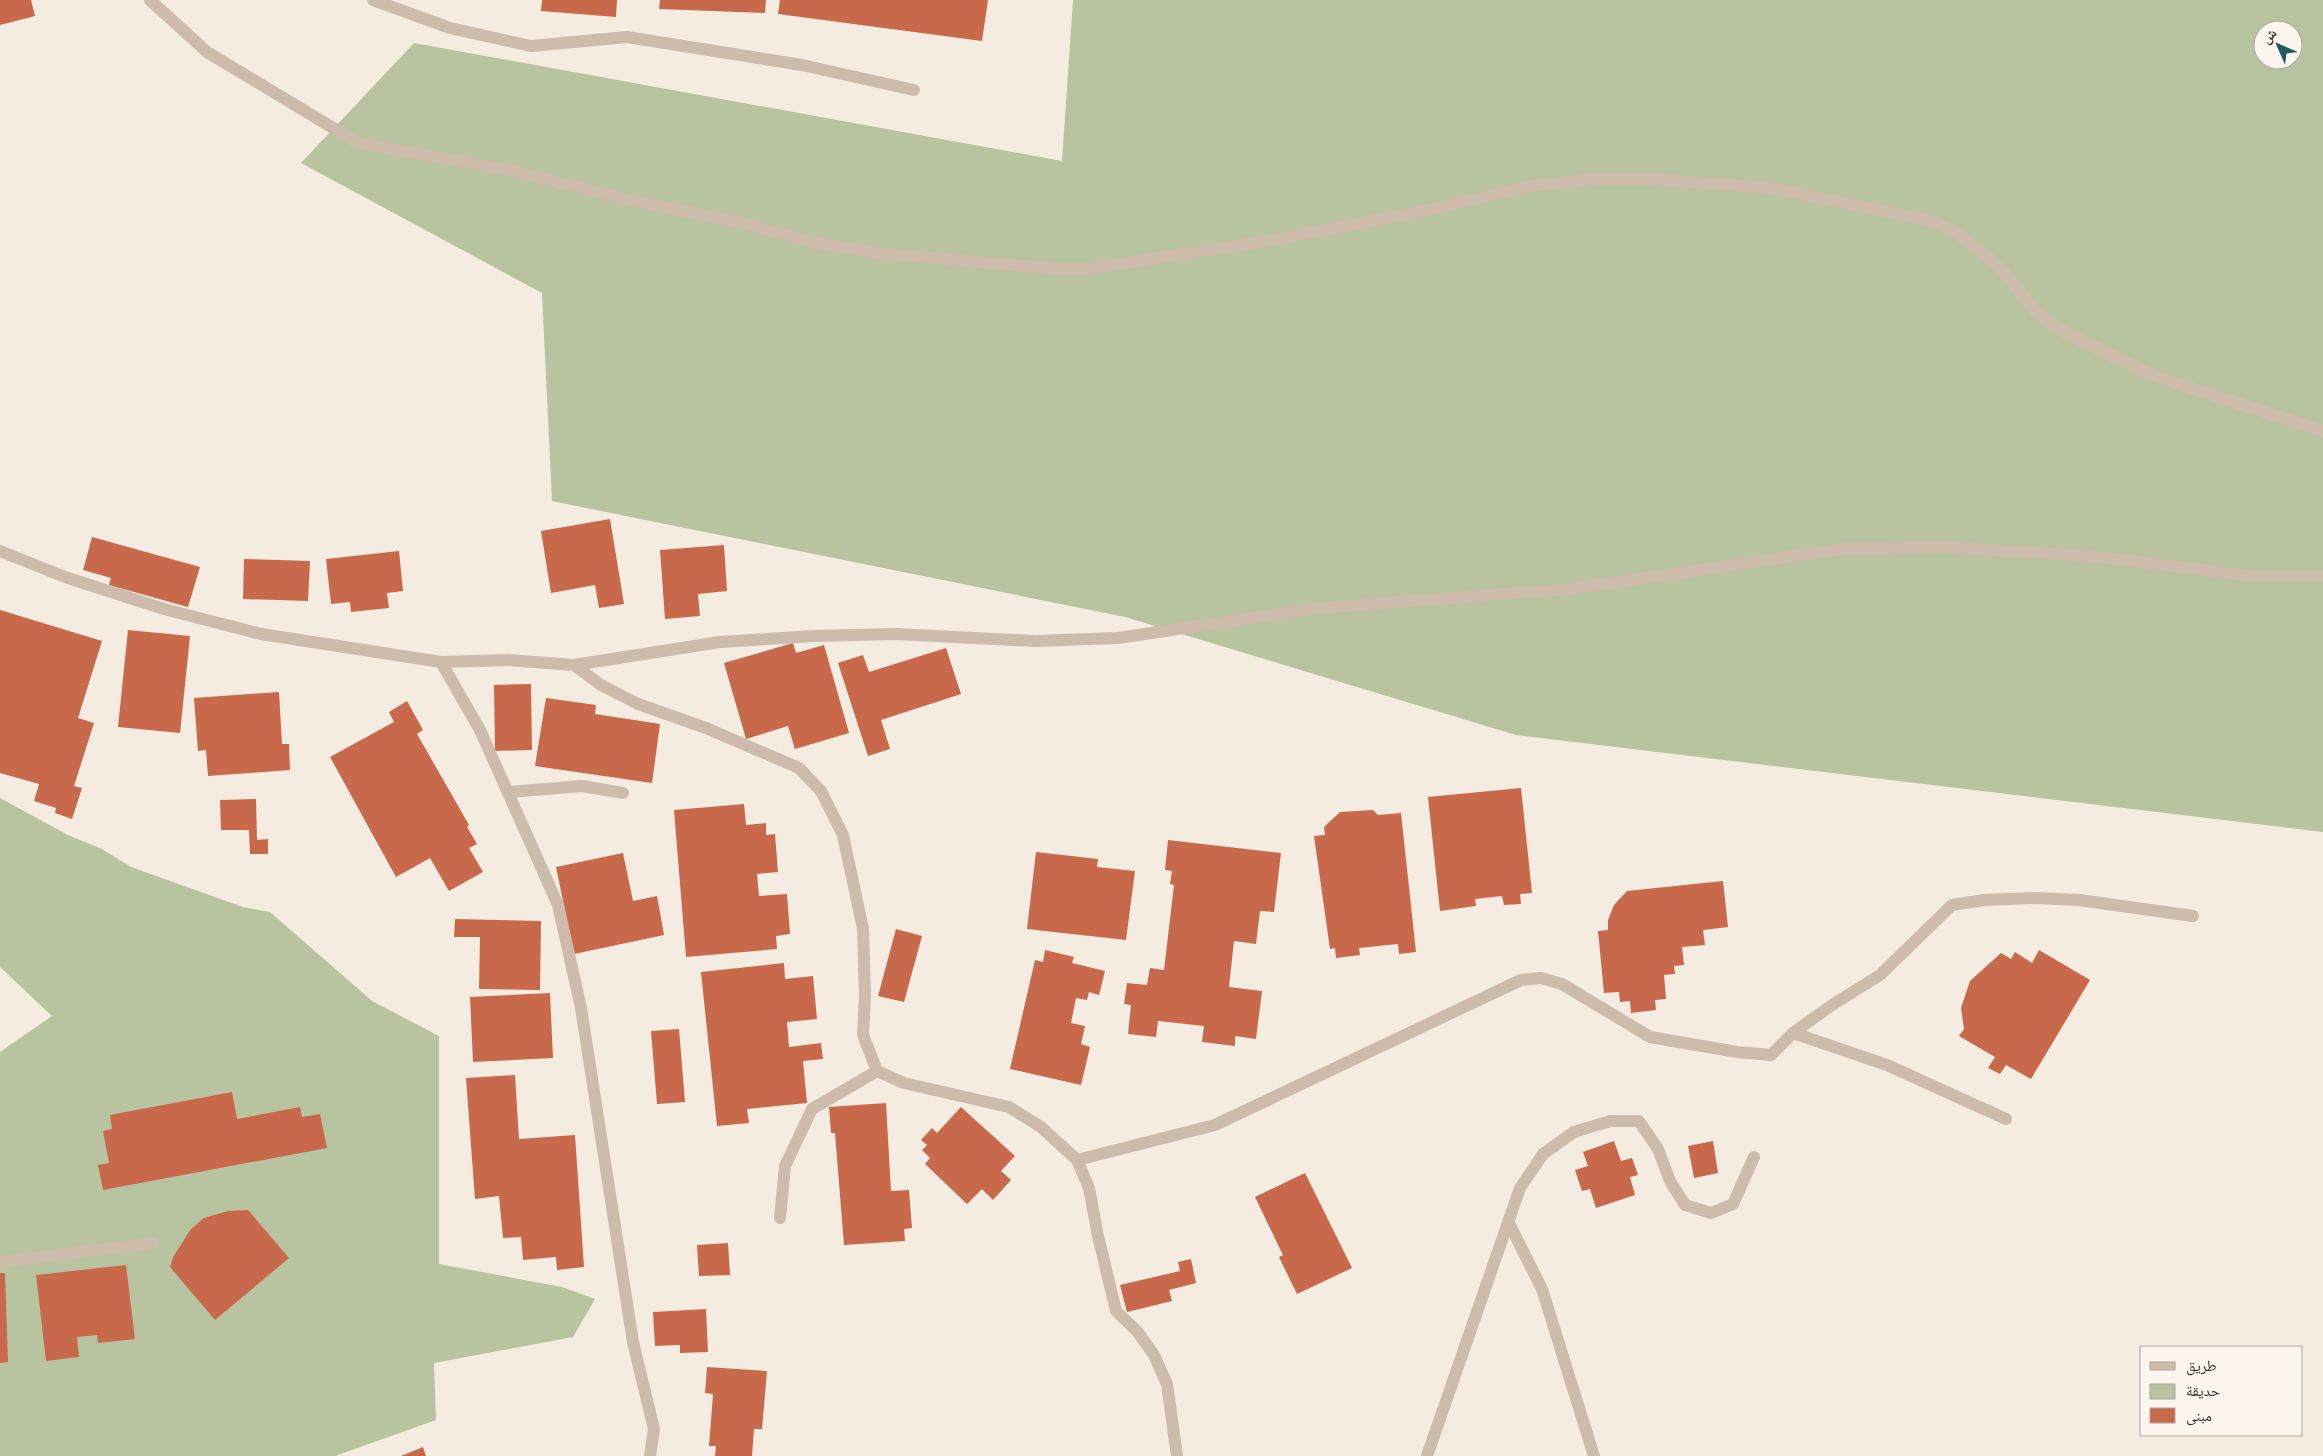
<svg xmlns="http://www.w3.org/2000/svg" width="2323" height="1456" font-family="Quicksand,'Noto Naskh Arabic',sans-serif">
  <rect width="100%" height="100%" fill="#f4ebe1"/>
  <g fill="#b8c4a0" fill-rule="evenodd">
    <path d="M1073 0H2323V832L1516 735 1125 617 552 501 542 293 301 163 414 43 1062 161ZM2263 30H2293V60H2263Z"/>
    <path d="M0 798 68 835 102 849 131 867 243 907 270 912 372 1001 439 1036V1264L562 1287 595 1299 573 1337 434 1363 436 1420 335 1456H0V1052L52 1016 0 967Z"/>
  </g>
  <g fill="#c8694b">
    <path d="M0 0H31L35 16 0 25Z"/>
    <path d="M542 0H617L616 17 541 11Z"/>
    <path d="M660 0H766L765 13 659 9Z"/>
    <path d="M780 0H988L982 41 778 14Z"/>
    <path d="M610 519 624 604 599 608 595 585 551 593 541 531Z"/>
    <path d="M92 537 200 567 188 607 109 585 111 578 83 570Z"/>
    <path d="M724 545 727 591 698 594 700 616 665 619 660 550Z"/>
    <path d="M399 551 403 591 387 593 389 608 351 612 350 602 331 604 326 559Z"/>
    <path d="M244 559 310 561 308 601 243 599Z"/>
    <path d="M0 610 102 641 78 718 94 723 74 786 82 788 72 819 55 813 56 808 34 801 39 784 0 773Z"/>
    <path d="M128 630 190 636 180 733 118 727Z"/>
    <path d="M793 643 796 653 824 645 849 733 795 749 788 726 746 739 724 663Z"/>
    <path d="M946 648 961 694 881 720 890 749 868 756 838 663 863 655 869 672Z"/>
    <path d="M531 684 532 750 495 751 494 685Z"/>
    <path d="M279 692 282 744H289L290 770 208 776 206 750 198 751 194 698Z"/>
    <path d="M546 698 596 705 595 714 660 724 652 783 535 766Z"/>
    <path d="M407 701 423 730 417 734 469 825 467 827 477 844 469 848 483 872 449 891 430 858 396 877 330 757 394 722 389 712Z"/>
    <path d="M1521 788 1532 893 1520 894 1521 904 1504 905 1502 896 1475 899 1476 906 1440 911 1428 797Z"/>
    <path d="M256 799 257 840 268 839V854H250L249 830H221L220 800Z"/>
    <path d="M744 804 746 825 766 823V835L775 834 778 872 757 874 759 896 787 894 790 934 776 936 777 949 686 957 674 810Z"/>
    <path d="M1373 810 1378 815 1401 813 1416 952 1399 954 1398 944 1359 948 1360 955 1336 958 1335 948 1330 949 1314 836 1325 835 1324 827 1340 812Z"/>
    <path d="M1168 840 1281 853 1274 912 1260 911 1256 944 1234 941 1229 987 1262 991 1256 1039 1235 1036V1046L1202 1042 1204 1026 1158 1021 1156 1037 1128 1034 1131 1005 1124 1004 1127 983 1147 985 1150 968 1164 970 1174 885 1170 884 1172 871 1165 870Z"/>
    <path d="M1036 852 1098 859 1097 867 1135 871 1126 940 1027 929Z"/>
    <path d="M623 853 633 901 657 896 664 935 574 954 556 867Z"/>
    <path d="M1723 881 1728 927 1703 930 1705 945 1682 947 1684 965 1674 966 1675 974 1664 975 1666 999 1655 1000 1656 1010 1631 1013 1630 1001 1620 1002 1619 992 1604 993 1598 931 1608 930V920L1614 905 1627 891Z"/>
    <path d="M455 919 541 921 540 990 479 989 480 937H454Z"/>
    <path d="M896 929 922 936 904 1002 878 996Z"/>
    <path d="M1045 950 1074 957 1072 963 1105 971 1099 995 1089 992 1087 1000 1076 998 1071 1023 1085 1026 1081 1044 1090 1047 1081 1085 1010 1069 1035 960 1043 962Z"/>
    <path d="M2039 950 2090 980 2031 1079 2006 1065 2000 1074 1988 1068 1995 1057 1959 1036 1964 1029 1961 1008 1970 981 2001 953 2011 959 2015 952 2032 963Z"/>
    <path d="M784 963 785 979 813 976 817 1019 787 1022 789 1047 821 1043 823 1059 803 1061 807 1103 747 1109 749 1123 717 1126 701 972Z"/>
    <path d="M550 993 553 1058 473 1062 470 997Z"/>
    <path d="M679 1029 685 1102 657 1104 651 1031Z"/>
    <path d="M515 1075 519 1139 575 1135 584 1267 557 1270 556 1257 523 1260 521 1237 503 1238 499 1196 475 1199 466 1078Z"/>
    <path d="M232 1092 237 1119 300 1107 302 1117 320 1114 327 1148 103 1190 98 1165 109 1163 103 1131 112 1129 110 1115Z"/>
    <path d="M886 1103 891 1191 909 1190 912 1228 904 1229 905 1241 844 1245 835 1133H831L829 1107Z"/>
    <path d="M961 1107 1015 1156 1001 1171 1011 1180 993 1200 982 1189 967 1204 925 1164 930 1158 922 1150 927 1145 921 1140 932 1128 937 1133Z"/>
    <path d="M1614 1141 1621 1161 1632 1158 1638 1175 1630 1177 1635 1195 1596 1208 1590 1189 1582 1191 1575 1170 1588 1166 1583 1152Z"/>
    <path d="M1713 1141 1718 1173 1694 1178 1688 1146Z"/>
    <path d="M1305 1173 1352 1268 1297 1294 1279 1257 1283 1255 1255 1197Z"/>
    <path d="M248 1210 289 1258 215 1320 170 1267 173 1257 191 1229 204 1218 228 1211Z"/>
    <path d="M728 1243 730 1275 699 1276 697 1245Z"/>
    <path d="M1191 1259 1196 1283 1169 1290 1172 1301 1127 1312 1120 1285 1180 1271 1178 1262Z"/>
    <path d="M126 1265 135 1339 98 1343 97 1335 77 1337 79 1357 46 1361 36 1275Z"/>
    <path d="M0 1273H5L8 1362 0 1363Z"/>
    <path d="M706 1309 708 1352 680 1353V1345L655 1346 653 1312Z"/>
    <path d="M707 1367 767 1371 762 1429H754L752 1456H715L716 1446H709L713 1394 705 1393Z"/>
    <path d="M423 1447 426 1456H401Z"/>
  </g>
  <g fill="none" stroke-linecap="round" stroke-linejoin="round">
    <g stroke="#cdbbac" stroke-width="12">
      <path d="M150 0 207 52 358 143 510 170 639 202 742 223 813 242 842 247 876 253 1059 269H1086L1267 241 1429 210 1531 186 1595 179H1650L1771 188 1932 221 1957 233 1985 255 2002 270 2037 313 2060 330 2154 376 2323 431"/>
      <path d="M373 0 450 28 531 46 627 37 802 65 914 90"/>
      <path d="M0 551 65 577 164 609 261 634 441 662 507 660 574 665 720 642 814 636 896 634 1035 641 1118 638 1319 608 1570 589 1842 549 1947 547 2099 557 2251 576H2323"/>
      <path d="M441 662 480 730 558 905 581 1008 633 1342 654 1429 650 1456"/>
      <path d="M574 665 601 685 638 704 706 728 799 768 821 791 843 835 863 929 865 996 863 1035 877 1071 904 1083 1009 1107 1041 1127 1077 1160 1089 1188 1098 1236 1116 1311 1137 1331 1154 1355 1167 1384 1177 1456"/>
      <path d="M509 792 582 786 623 793"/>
      <path d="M1793 1033 1887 1065 2006 1119"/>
      <path d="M1077 1160 1215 1125 1521 980 1541 978 1562 984 1650 1037 1737 1052 1771 1055 1793 1033 1832 1005 1880 975 1952 905 1984 900 2036 898 2079 900 2193 916"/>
      <path d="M780 1218 785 1166 812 1109 877 1071"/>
      <path d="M1509 1223 1542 1289 1594 1456"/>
      <path d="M0 1262 153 1243"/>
      <path d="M1427 1456 1520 1188 1543 1154 1574 1132 1610 1121H1639L1658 1149 1670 1181 1685 1205 1711 1213 1733 1204 1754 1157"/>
    </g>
  </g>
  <rect x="2140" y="1346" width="162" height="90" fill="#fbf5ee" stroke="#aea6a0"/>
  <rect x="2150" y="1362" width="25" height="8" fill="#cdbbac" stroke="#aea6a0"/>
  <text x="2186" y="1371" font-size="15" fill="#3b302b">طريق</text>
  <rect x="2150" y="1384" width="25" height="15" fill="#b8c4a0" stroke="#aea6a0"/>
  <text x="2186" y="1396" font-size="15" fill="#3b302b">حديقة</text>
  <rect x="2150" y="1408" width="25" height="15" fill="#c8694b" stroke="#aea6a0"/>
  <text x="2186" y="1421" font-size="15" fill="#3b302b">مبنى</text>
  <g transform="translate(2278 45) rotate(315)"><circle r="24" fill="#fbf5ee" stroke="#aea6a0"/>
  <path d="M0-4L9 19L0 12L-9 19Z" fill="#1f5a5e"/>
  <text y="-8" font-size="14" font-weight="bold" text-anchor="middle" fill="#3b302b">ش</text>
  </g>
</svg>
